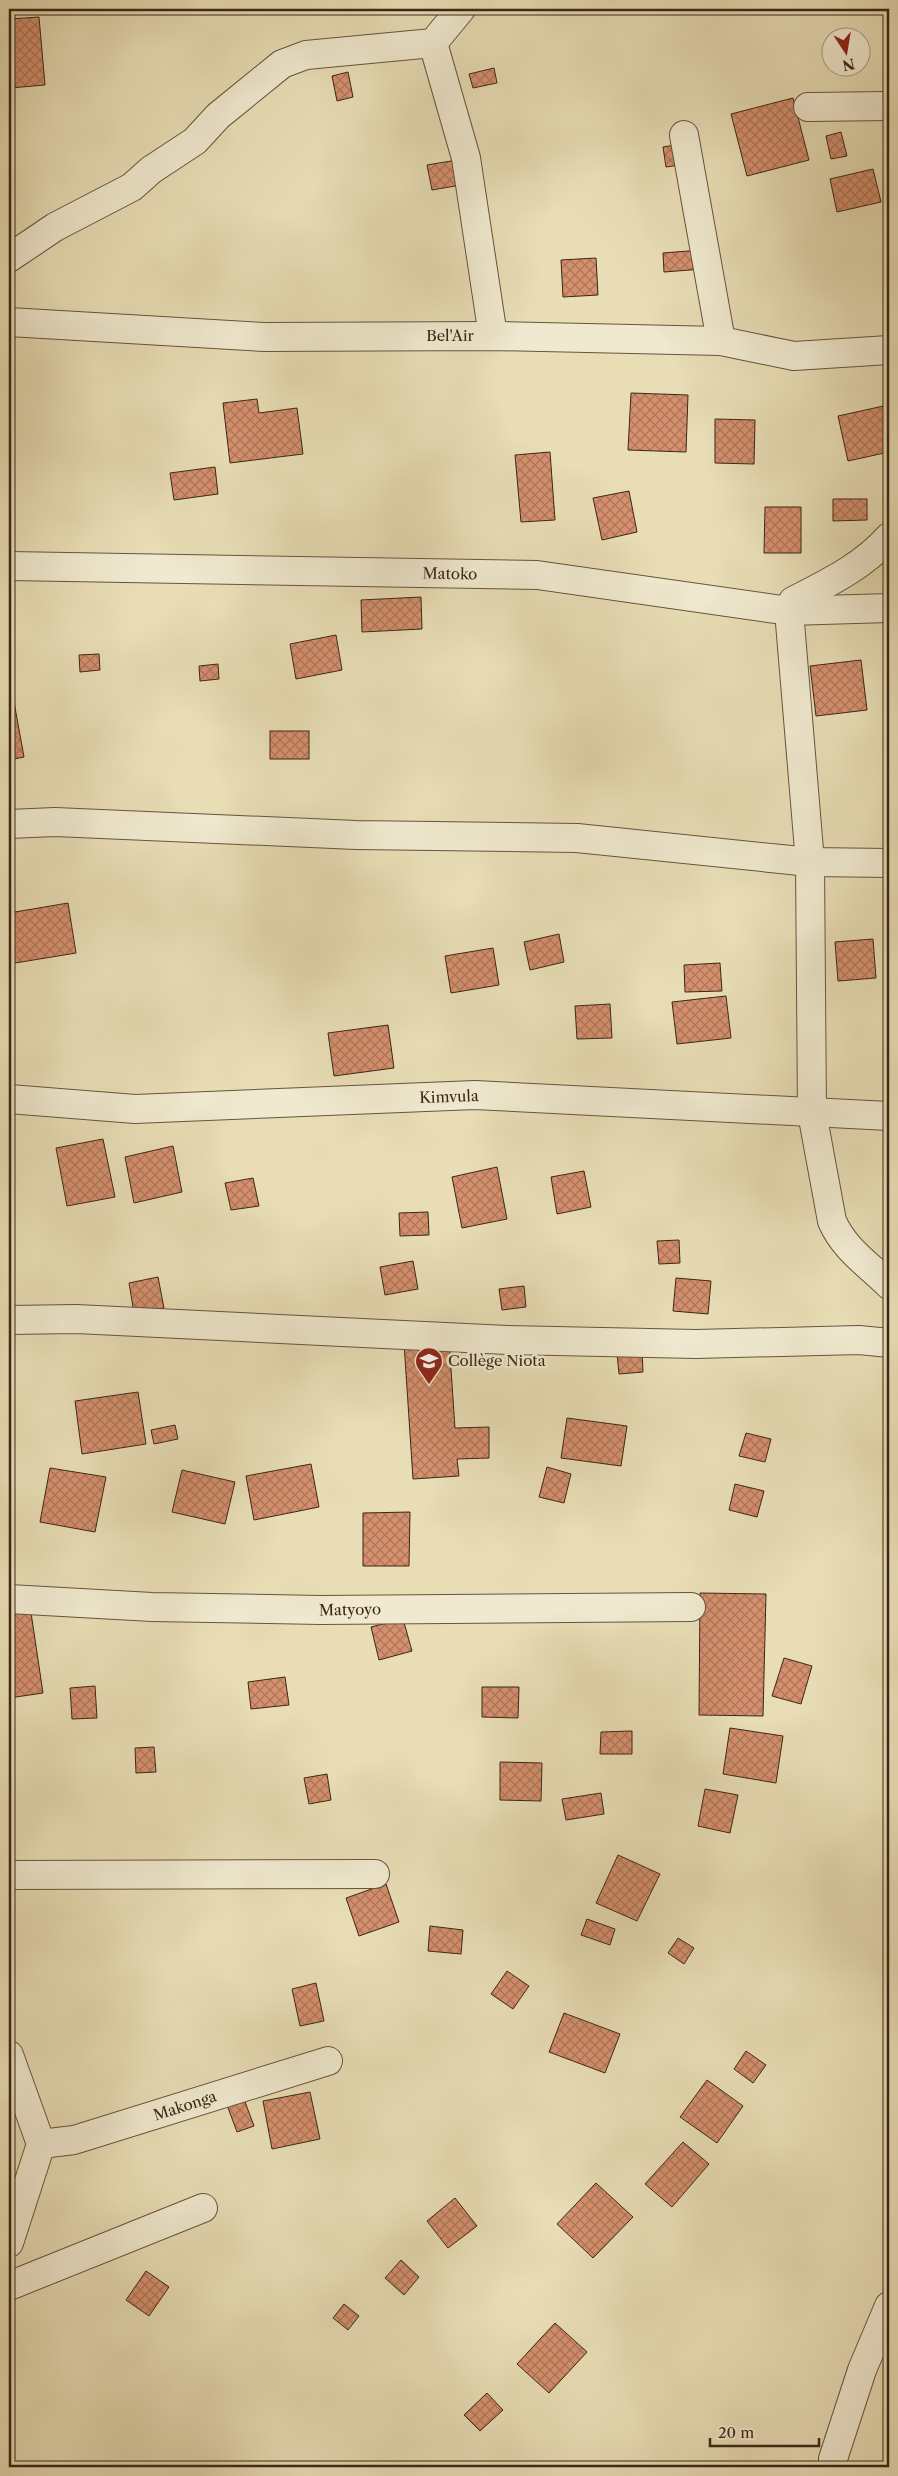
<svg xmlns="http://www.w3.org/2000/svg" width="898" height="2476" font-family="'Libre Caslon Text',serif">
  <defs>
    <pattern id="building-cross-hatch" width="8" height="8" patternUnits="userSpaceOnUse" patternTransform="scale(1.25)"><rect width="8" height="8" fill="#d5906e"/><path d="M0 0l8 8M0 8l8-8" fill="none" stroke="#ae7559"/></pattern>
  </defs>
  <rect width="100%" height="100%" fill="#e8ddb5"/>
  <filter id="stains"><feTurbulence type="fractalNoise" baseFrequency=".004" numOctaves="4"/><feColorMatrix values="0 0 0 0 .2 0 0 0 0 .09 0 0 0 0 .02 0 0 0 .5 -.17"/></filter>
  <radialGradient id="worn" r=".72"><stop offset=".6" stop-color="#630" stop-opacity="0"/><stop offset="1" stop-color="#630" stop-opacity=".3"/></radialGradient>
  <g fill="url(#building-cross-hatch)" stroke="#3c2617">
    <path d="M39 17 45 85 10 88 9 19Z"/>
    <path d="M494 68 497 83 473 88 469 74Z"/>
    <path d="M348 72 353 97 337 101 332 76Z"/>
    <path d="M793 98 809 160 747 176 731 114Z"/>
    <path d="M841 132 847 156 831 159 826 136Z"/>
    <path d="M682 144 686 164 666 167 663 147Z"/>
    <path d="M457 160 461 185 432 190 427 165Z"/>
    <path d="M873 169 881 202 837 212 830 179Z"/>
    <path d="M701 250 703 269 664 272 663 253Z"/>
    <path d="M596 258 598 295 563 297 561 260Z"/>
    <path d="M631 393 688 395 686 452 628 450Z"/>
    <path d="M257 399 259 413 297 408 303 454 230 463 223 403Z"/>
    <path d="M888 405 889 452 848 461 838 416Z"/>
    <path d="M715 419 755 420 754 464 715 463Z"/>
    <path d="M550 452 555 520 521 522 515 455Z"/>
    <path d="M215 467 218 494 174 500 170 473Z"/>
    <path d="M629 491 637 532 602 540 593 498Z"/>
    <path d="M833 499H867V520L833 521Z"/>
    <path d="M765 507H801V553H764Z"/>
    <path d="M421 597 422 629 362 632 361 600Z"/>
    <path d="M336 635 342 670 296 679 290 644Z"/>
    <path d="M99 654 100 670 80 672 79 655Z"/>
    <path d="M861 660 867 710 816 716 810 666Z"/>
    <path d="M218 664 219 679 200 681 199 666Z"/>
    <path d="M12 691 24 757 9 760V692Z"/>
    <rect x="270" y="731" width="39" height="28"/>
    <path d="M68 903 76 953 9 964V913Z"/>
    <path d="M559 934 564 962 530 970 524 942Z"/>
    <path d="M873 939 876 978 838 981 835 942Z"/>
    <path d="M493 948 499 985 451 993 445 956Z"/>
    <path d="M720 963 722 991 685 992 684 965Z"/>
    <path d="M726 996 731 1038 677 1044 672 1002Z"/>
    <path d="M610 1004 612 1038 577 1039 575 1006Z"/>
    <path d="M886 1013H889V1059H887Z"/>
    <path d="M388 1025 394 1068 334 1076 328 1033Z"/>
    <path d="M103 1139 115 1197 67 1206 56 1148Z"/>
    <path d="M173 1146 182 1192 134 1203 125 1157Z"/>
    <path d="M497 1167 507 1219 462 1228 452 1177Z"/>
    <path d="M584 1171 591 1207 557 1214 551 1177Z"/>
    <path d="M253 1178 259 1206 231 1210 225 1183Z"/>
    <path d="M428 1212 429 1235 400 1236 399 1213Z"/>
    <path d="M679 1240 680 1263 659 1264 657 1241Z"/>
    <path d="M413 1261 418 1289 385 1295 380 1267Z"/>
    <path d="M158 1277 164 1308 134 1313 129 1283Z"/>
    <path d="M676 1278 711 1281 708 1314 673 1311Z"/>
    <path d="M524 1286 526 1307 502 1310 499 1289Z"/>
    <path d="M449 1340 455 1428 489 1427V1458L457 1459 459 1476 413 1479 404 1343Z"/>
    <path d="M642 1351 643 1372 619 1374 617 1353Z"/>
    <path d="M138 1392 146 1444 82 1454 75 1401Z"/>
    <path d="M567 1418 627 1426 621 1466 561 1458Z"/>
    <path d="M175 1425 178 1439 154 1444 151 1430Z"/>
    <path d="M746 1433 771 1439 765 1462 739 1456Z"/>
    <path d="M311 1464 319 1507 254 1520 246 1476Z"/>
    <path d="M547 1467 571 1474 564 1503 539 1497Z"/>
    <path d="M50 1468 106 1477 95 1532 40 1522Z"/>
    <path d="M182 1470 235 1482 225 1524 172 1512Z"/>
    <path d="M735 1484 764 1491 757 1517 729 1510Z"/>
    <path d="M410 1512 409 1566H363V1513Z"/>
    <path d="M700 1593 766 1594 763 1716 699 1715Z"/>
    <path d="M30 1606 43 1693 9 1698V1609Z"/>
    <path d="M403 1619 412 1651 379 1660 371 1627Z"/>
    <path d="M784 1658 812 1666 801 1704 772 1696Z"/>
    <path d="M285 1677 289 1705 251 1709 248 1682Z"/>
    <path d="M95 1686 97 1718 72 1719 70 1688Z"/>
    <path d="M482 1687H519L518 1718 482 1717Z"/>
    <path d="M730 1728 783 1736 776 1783 723 1774Z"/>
    <path d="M632 1731V1754H600L601 1732Z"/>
    <path d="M154 1747 156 1772 136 1773 135 1748Z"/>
    <path d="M500 1762 542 1763 541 1801 500 1800Z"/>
    <path d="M327 1774 331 1800 309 1804 304 1778Z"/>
    <path d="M705 1789 738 1795 730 1833 698 1826Z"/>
    <path d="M601 1793 604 1814 566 1820 562 1799Z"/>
    <path d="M618 1855 660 1874 637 1921 596 1903Z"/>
    <path d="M386 1884 399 1922 359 1936 346 1898Z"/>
    <path d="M587 1919 615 1929 610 1945 581 1935Z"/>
    <path d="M430 1926 463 1930 461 1954 428 1951Z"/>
    <path d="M678 1938 694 1948 684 1964 668 1953Z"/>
    <path d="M507 1971 529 1986 513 2009 491 1994Z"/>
    <path d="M316 1983 324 2021 300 2026 292 1989Z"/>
    <path d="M564 2013 620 2034 605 2073 549 2052Z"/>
    <path d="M746 2051 766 2065 753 2083 734 2069Z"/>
    <path d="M707 2080 743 2106 717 2143 680 2117Z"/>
    <path d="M310 2092 320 2139 272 2149 263 2101Z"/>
    <path d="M244 2099 254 2126 237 2132 227 2105Z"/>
    <path d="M683 2142 709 2164 672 2207 645 2184Z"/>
    <path d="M596 2183 633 2217 593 2258 557 2224Z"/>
    <path d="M455 2198 477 2226 448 2248 427 2221Z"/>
    <path d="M401 2260 419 2277 404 2295 385 2278Z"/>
    <path d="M146 2271 169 2287 149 2316 126 2300Z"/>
    <path d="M344 2304 359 2316 348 2330 333 2318Z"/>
    <path d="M555 2323 587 2352 549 2393 517 2364Z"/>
    <path d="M487 2393 503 2410 480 2431 464 2415Z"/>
  </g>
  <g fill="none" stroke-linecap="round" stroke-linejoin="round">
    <g stroke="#67543e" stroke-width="30">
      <g id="street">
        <path d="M433 43 466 158 493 336"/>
        <path d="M808 107 889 106"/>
        <path d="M684 135 721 341"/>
        <path d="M9 258 55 227 132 187 151 170 195 141 218 116 282 64 306 55 433 43 461 9"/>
        <path d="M9 322 264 337 493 336 721 341 794 356 889 350"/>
        <path d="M889 537C862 567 828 583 793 601L789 611 810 862 812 1113 832 1221C844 1249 868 1264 889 1285"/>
        <path d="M9 566 537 575 789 611 889 608"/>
        <path d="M9 824 55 822 356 835 577 838 810 862 889 863"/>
        <path d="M9 1099 135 1109 475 1095 889 1116"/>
        <path d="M9 1320 76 1319 507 1340 696 1344 859 1340 889 1343"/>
        <path d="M9 1599 152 1607 321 1610 691 1607"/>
        <path d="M9 1875 375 1874"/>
        <path d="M9 2055 41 2144 9 2243"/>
        <path d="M41 2144 74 2140 328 2061"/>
        <path d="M9 2286 203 2208"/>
        <path d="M833 2467V2459L862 2370 889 2306"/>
      </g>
    </g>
    <use href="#street" stroke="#f0e9cf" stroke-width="28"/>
  </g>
  <defs>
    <g id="school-pin" transform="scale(1.4375)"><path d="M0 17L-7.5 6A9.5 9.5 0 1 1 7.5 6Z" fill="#8f2418" stroke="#f0e9cf"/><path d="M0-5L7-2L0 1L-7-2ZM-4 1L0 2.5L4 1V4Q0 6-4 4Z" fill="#fff"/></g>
  </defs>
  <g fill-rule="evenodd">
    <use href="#school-pin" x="429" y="1361"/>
  </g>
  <g text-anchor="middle" stroke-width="5" stroke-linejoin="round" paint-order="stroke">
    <g font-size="15" fill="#3c2617" stroke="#f0e9cf">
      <text x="450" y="341">Bel'Air</text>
      <text transform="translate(450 574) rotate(1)" y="5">Matoko</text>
      <text transform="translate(449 1097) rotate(-2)" y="5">Kimvula</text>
      <text transform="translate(350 1610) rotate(-1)" y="5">Matyoyo</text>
      <text transform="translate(185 2106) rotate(-18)" y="5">Makonga</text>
    </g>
    <g font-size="15" fill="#3c2617" stroke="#f0e9cf" text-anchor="start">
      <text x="448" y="1366">Collège Niota</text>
    </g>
  </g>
  <rect width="898" height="2476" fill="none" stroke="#e8ddb5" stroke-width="30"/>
  <rect x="10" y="10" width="878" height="2456" fill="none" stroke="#3c2617" stroke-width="2.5"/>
  <rect x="15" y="15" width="868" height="2446" fill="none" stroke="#3c2617"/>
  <g transform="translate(846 52) rotate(168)"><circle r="24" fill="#f0e9cf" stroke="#a89b85"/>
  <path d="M0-4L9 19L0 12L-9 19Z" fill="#8f2418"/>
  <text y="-8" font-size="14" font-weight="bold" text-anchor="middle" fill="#3c2617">N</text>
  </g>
  <path d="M710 2438v8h109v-8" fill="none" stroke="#3c2617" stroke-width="2.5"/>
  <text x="718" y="2438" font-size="15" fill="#3c2617" stroke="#f0e9cf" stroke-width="4" paint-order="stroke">20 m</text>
  <rect width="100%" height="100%" filter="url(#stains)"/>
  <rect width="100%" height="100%" fill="url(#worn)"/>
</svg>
